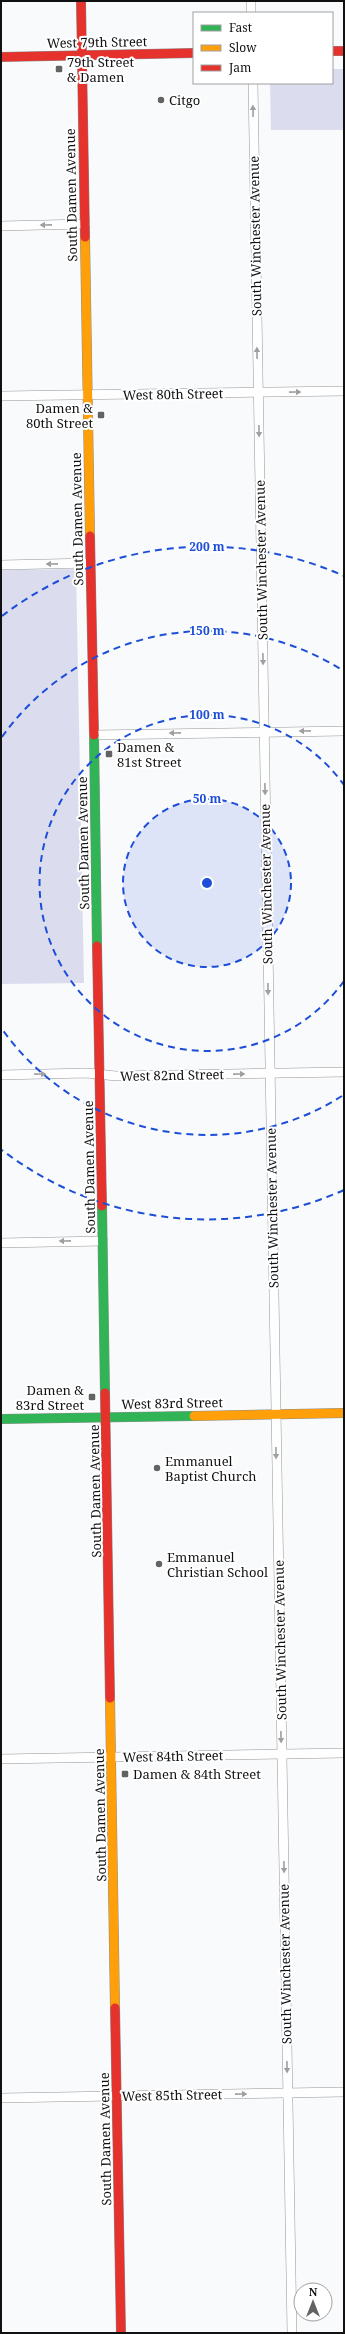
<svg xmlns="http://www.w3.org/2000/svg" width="345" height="2334" font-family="'Noto Serif',serif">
  <rect width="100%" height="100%" fill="#f8fafc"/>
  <g fill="#dcdcef">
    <path d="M332 69H344V130H271L270 83H332Z"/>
    <path d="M76 569 84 983 1 984V570Z"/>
  </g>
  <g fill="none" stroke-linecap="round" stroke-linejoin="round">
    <g stroke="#959697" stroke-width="10">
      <g id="street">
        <path d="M251 1V13"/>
        <path d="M253 83 292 2333"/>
        <path d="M1 226 85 224"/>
        <path d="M1 396 344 391"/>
        <path d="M1 565 91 563"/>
        <path d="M94 735 344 731"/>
        <path d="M1 1075 87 1073 116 1076 344 1072"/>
        <path d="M1 1243 103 1241"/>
        <path d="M1 1759 344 1753"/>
        <path d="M1 2098 344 2092"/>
      </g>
    </g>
    <g stroke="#8c8d8d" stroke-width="10">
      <g id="fast">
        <path d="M94 735 97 946"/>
        <path d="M102 1206 105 1393"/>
        <path d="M1 1419 194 1416"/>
      </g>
    </g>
    <g stroke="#8c8d8d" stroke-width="10">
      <g id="slow">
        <path d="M85 237 90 536"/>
        <path d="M194 1416 344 1413"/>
        <path d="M110 1698 115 2008"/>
      </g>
    </g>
    <g stroke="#8c8d8d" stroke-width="10">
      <g id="jam">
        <path d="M81 1 85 237"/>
        <path d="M332 51H344"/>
        <path d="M1 57 194 53"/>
        <path d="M90 536 94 735"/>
        <path d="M97 946 102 1206"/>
        <path d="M105 1393 110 1698"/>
        <path d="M115 2008 121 2333"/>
      </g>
    </g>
    <use href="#street" stroke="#fefeff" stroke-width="9"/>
    <use href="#fast" stroke="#30b455" stroke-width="9"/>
    <use href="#slow" stroke="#ff9f0a" stroke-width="9"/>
    <use href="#jam" stroke="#e5322d" stroke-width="9"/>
  </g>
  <defs><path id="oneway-solid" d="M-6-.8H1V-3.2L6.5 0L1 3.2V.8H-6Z"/></defs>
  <g fill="#9f9fa0">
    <use href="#oneway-solid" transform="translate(253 111) rotate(-91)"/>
    <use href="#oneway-solid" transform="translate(46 225) rotate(179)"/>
    <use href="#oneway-solid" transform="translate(257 353) rotate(-91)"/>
    <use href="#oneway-solid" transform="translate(295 392) rotate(-1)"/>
    <use href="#oneway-solid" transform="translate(259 431) rotate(89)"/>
    <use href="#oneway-solid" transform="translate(52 564) rotate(179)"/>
    <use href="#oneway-solid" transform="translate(263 659) rotate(89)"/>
    <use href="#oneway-solid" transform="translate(305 731) rotate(179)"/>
    <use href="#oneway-solid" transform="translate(175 733) rotate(179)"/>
    <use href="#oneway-solid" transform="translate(265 789) rotate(89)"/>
    <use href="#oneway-solid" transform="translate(268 989) rotate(89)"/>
    <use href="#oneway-solid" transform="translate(40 1074) rotate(-1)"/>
    <use href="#oneway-solid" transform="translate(239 1074) rotate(-1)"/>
    <use href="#oneway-solid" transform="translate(65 1241) rotate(179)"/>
    <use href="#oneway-solid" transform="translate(276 1453) rotate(89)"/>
    <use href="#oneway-solid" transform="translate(281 1737) rotate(89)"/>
    <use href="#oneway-solid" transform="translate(284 1867) rotate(89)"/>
    <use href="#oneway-solid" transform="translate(287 2067) rotate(89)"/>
    <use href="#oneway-solid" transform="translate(241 2094) rotate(-1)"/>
  </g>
  <circle cx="207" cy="883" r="84" fill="#1d4ed8" fill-opacity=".12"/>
  <g fill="none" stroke="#1d4ed8" stroke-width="2" stroke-dasharray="7 5">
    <circle cx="207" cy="883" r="84"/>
    <path d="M344 981A168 168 0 1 1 344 785"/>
    <path d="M342 1096A252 252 0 0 1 2 1029M2 737A252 252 0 0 1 342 670"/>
    <path d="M344 1190A336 336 0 0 1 2 1150M2 616A336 336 0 0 1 344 576"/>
  </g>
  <g fill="#626363" stroke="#fff" stroke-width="1.5">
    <rect x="55" y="65" width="8" height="8" rx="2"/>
    <circle cx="161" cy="100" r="4"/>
    <rect x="97" y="411" width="8" height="8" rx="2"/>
    <rect x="105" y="750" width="8" height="8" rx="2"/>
    <rect x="88" y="1393" width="8" height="8" rx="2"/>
    <circle cx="157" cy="1468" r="4"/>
    <circle cx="159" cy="1564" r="4"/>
    <rect x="121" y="1770" width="8" height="8" rx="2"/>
  </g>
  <g text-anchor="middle" stroke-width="4" stroke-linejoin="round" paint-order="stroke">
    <g font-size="13" fill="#111" stroke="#fff">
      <text transform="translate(97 42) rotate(-1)" y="5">West 79th Street</text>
      <text transform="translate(71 195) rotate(-91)" y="5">South Damen Avenue</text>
      <text transform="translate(255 236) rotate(-91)" y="5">South Winchester Avenue</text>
      <text transform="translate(173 394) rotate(-1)" y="5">West 80th Street</text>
      <text transform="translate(77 519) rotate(-91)" y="5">South Damen Avenue</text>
      <text transform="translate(261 560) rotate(-91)" y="5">South Winchester Avenue</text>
      <text transform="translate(83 843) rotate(-91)" y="5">South Damen Avenue</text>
      <text transform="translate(266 884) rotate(-91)" y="5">South Winchester Avenue</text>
      <text transform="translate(172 1075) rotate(-1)" y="5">West 82nd Street</text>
      <text transform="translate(89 1167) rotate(-91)" y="5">South Damen Avenue</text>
      <text transform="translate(272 1208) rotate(-91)" y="5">South Winchester Avenue</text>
      <text transform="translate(172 1403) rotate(-1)" y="5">West 83rd Street</text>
      <text transform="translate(95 1491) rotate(-91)" y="5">South Damen Avenue</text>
      <text transform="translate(280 1640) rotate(-91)" y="5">South Winchester Avenue</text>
      <text transform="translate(173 1756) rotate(-1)" y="5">West 84th Street</text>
      <text transform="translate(100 1815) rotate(-91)" y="5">South Damen Avenue</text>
      <text transform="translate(285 1964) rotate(-91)" y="5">South Winchester Avenue</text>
      <text transform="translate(172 2095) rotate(-1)" y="5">West 85th Street</text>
      <text transform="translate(105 2139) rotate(-91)" y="5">South Damen Avenue</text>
    </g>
    <g font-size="13" fill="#111" stroke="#fff" text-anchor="start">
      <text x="67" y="67">79th Street<tspan x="67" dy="15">&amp; Damen</tspan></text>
      <text x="169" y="105">Citgo</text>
      <text x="93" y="413" text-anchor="end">Damen &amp;<tspan x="93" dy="15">80th Street</tspan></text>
      <text x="117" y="752">Damen &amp;<tspan x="117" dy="15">81st Street</tspan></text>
      <text x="84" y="1395" text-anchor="end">Damen &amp;<tspan x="84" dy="15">83rd Street</tspan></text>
      <text x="165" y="1466">Emmanuel<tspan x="165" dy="15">Baptist Church</tspan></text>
      <text x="167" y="1562">Emmanuel<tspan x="167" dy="15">Christian School</tspan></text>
      <text x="133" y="1779">Damen &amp; 84th Street</text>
    </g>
  </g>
  <circle cx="207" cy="883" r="6" fill="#1d4ed8" stroke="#fff" stroke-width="2"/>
  <g font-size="12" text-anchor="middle" font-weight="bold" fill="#1d4ed8" stroke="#fff" stroke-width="4" stroke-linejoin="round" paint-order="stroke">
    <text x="207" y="551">200 m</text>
    <text x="207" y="635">150 m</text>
    <text x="207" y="719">100 m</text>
    <text x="207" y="803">50 m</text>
  </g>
  <rect width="345" height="2334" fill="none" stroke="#111111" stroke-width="4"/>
  <rect x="193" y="12" width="140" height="72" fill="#ffffff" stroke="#a0a0a0"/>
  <rect x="201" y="25" width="20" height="6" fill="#30b455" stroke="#a0a0a0"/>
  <text x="229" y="32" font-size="12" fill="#111111">Fast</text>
  <rect x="201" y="45" width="20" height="6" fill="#ff9f0a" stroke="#a0a0a0"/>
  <text x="229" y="52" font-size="12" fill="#111111">Slow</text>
  <rect x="201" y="65" width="20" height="6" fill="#e5322d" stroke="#a0a0a0"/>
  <text x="229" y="72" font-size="12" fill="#111111">Jam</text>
  <g transform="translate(313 2302)"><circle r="19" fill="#ffffff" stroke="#a0a0a0"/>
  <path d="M0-3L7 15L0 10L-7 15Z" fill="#626363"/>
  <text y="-6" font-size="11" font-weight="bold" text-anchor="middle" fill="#111111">N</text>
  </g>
</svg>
